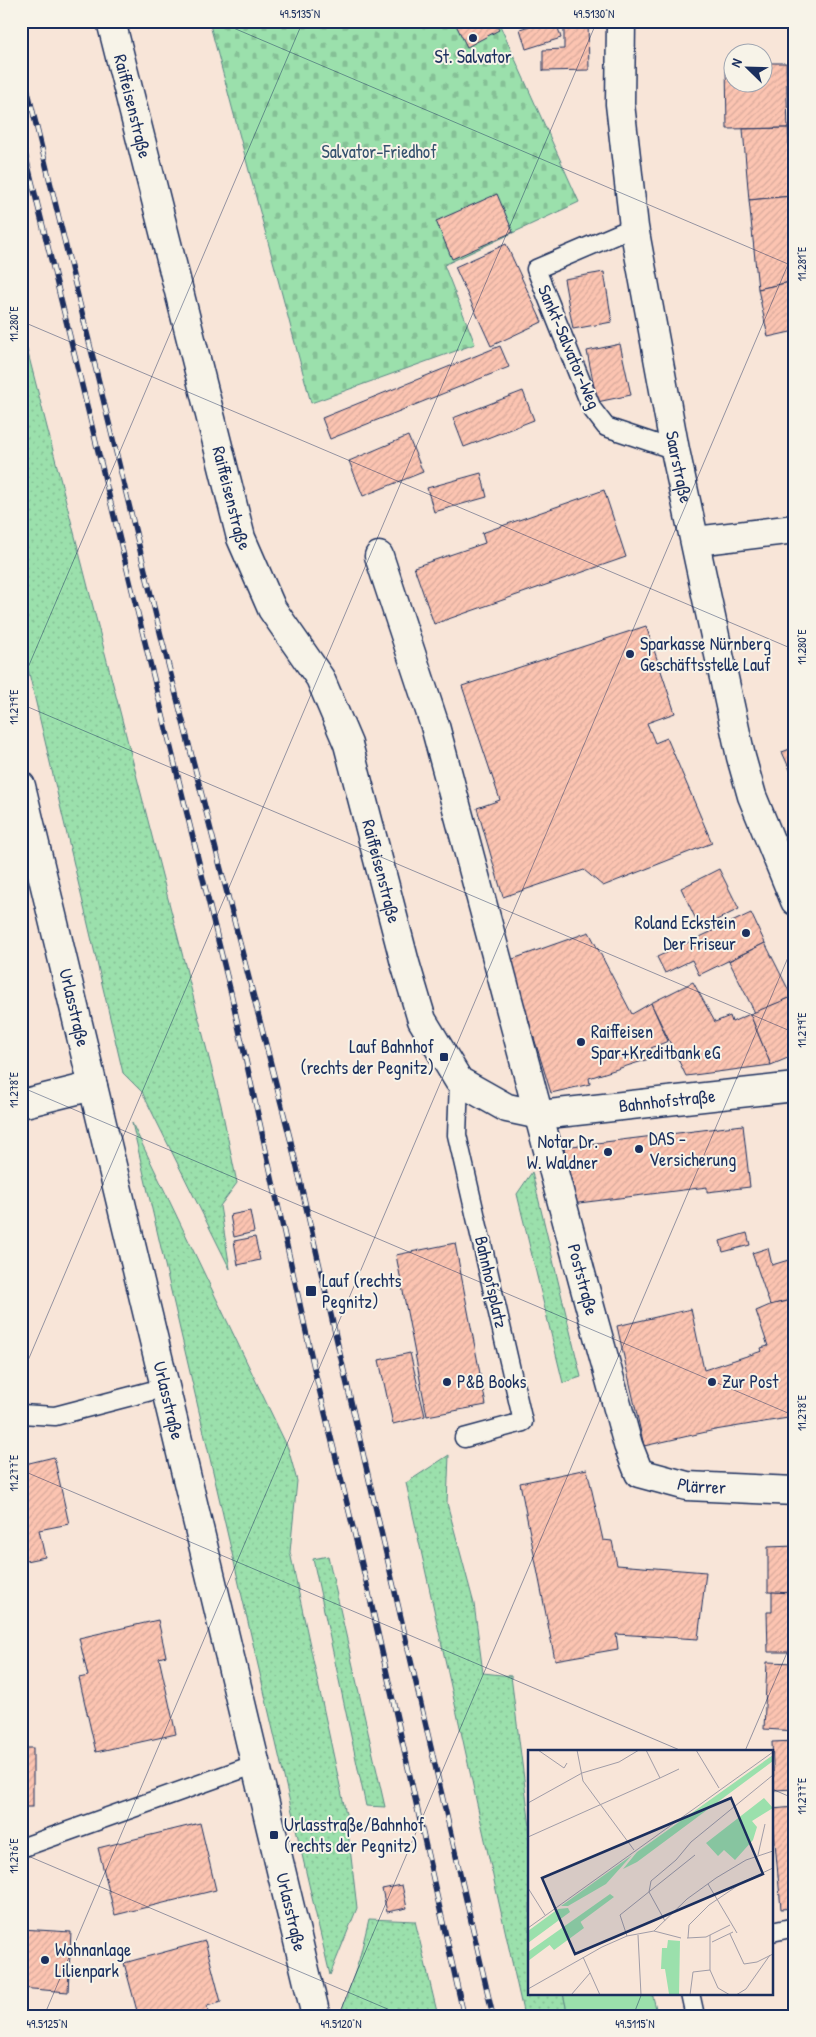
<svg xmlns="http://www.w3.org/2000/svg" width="816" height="2037" font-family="'Patrick Hand',sans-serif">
  <defs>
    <pattern id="grass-dots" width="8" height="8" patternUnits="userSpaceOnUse" patternTransform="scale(1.25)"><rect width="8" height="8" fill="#9be0ac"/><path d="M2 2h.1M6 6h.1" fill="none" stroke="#85c096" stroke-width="1.8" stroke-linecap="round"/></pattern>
    <pattern id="cemetery-stones" width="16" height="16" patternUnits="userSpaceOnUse" patternTransform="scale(1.25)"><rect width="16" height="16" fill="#9be0ac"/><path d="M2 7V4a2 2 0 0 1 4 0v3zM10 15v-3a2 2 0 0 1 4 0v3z" fill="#85c096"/></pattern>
    <pattern id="building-hatch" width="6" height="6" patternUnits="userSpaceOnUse" patternTransform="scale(1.25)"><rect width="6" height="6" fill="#fcc4b1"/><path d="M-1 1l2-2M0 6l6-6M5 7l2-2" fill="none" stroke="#d7a99b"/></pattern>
  </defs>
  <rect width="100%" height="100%" fill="#f8e5d8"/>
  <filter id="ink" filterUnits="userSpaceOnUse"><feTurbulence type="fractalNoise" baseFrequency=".02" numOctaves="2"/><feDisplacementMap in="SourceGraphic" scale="10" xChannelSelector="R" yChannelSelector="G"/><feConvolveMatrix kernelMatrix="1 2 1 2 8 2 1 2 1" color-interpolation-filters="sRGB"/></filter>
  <g filter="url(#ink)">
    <g fill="url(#grass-dots)" stroke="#5b8885">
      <path d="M21 326 221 1105 237 1183 220 1206 230 1269 142 1092 123 1073 21 639Z"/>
      <path d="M132 1123 288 1448 297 1481 290 1552 346 1814 357 1908 330 1975Z"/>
      <path d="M532 1172 581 1377 563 1383 517 1194Z"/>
      <path d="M449 1455 447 1503 474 1604 483 1673 511 1676 530 1827V1993H563L568 2016H524L406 1483Z"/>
      <path d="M328 1556 385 1807 366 1806 313 1559Z"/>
      <path d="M369 1919 415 1921 438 2016H340L359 1960Z"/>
    </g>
    <path fill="url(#cemetery-stones)" stroke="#5b8885" d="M209 21H498L579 202 444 265 475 344 311 403Z"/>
    <path fill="#9be0ac" stroke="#5b8885" d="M563 1993H652L658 2016H568Z"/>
    <g fill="url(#building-hatch)" stroke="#1b2f5e">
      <path d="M454 21H494L499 30 467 47Z"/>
      <path d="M544 21H556L561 38 526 49 520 29Z"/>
      <path d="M564 21H588L589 70 543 71V50L564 49Z"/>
      <path d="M764 63H786L788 128 727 129 726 64H734V82H764Z"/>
      <path d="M788 128 792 196 749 200 743 129Z"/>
      <path d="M497 194 513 232 452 259 436 221Z"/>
      <path d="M792 196 795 228V281L758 289 749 200Z"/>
      <path d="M506 244 542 322 491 346 455 267Z"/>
      <path d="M604 272 612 322 573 329 564 279Z"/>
      <path d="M795 281V331L768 337 758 289Z"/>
      <path d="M620 344 631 395 597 402 587 351Z"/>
      <path d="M500 346 509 367 330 439 322 418Z"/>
      <path d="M523 391 534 420 464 447 453 418Z"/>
      <path d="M408 436 423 472 363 496 349 461Z"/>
      <path d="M481 473 487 497 434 512 427 488Z"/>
      <path d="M604 490 626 557 434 624 414 567 485 543 482 533Z"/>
      <path d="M646 626 675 713 647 723 655 743 667 738 712 843 603 886 584 870 503 897 477 808 500 800 462 686Z"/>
      <path d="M795 747V781L782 752Z"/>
      <path d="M719 869 739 909 700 928 681 888Z"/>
      <path d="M751 913 765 943 699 975 692 960 665 973 657 957Z"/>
      <path d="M589 932 632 1014 651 1003 668 1041 651 1048 655 1057 589 1078 590 1084 551 1093 510 960Z"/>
      <path d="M765 943 792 997 755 1013 729 961Z"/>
      <path d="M693 982 715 1022 730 1016 732 1022 750 1014 771 1065 686 1076 651 1003Z"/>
      <path d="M792 997 795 1004V1055L771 1065 750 1014Z"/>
      <path d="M743 1125 750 1187 707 1192V1187L571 1204 564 1147Z"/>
      <path d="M250 1211 254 1232 234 1237 230 1215Z"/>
      <path d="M747 1233 750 1245 723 1252 720 1241Z"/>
      <path d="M255 1237 260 1260 238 1265 234 1241Z"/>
      <path d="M455 1243 486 1405 427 1416 396 1255Z"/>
      <path d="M768 1248 772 1265 795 1258V1299L770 1305 752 1253Z"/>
      <path d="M795 1299V1394H788V1418L715 1430 644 1446 617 1326 691 1309 704 1370 762 1351 761 1348 768 1346 756 1311 770 1305Z"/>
      <path d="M410 1353 425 1416 393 1424 379 1360Z"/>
      <path d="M54 1457 69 1524 39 1530 45 1557 21 1562V1465Z"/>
      <path d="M587 1469 603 1540 612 1541 617 1565 706 1572 698 1639 616 1634 618 1649 555 1660 520 1483Z"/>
      <path d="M795 1546V1593L768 1592V1547Z"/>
      <path d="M772 1592 795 1593V1652H768L767 1612H772Z"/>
      <path d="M158 1620 166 1656 159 1658 176 1734 96 1752 79 1678 88 1676 79 1638Z"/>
      <path d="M767 1662 795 1663V1731L764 1729Z"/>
      <path d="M795 1741V1789L774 1790 772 1742Z"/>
      <rect x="21" y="1748" width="12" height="59"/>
      <path d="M795 1807V1908L781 1909 772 1809Z"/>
      <path d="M200 1823 216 1890 115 1915 98 1848Z"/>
      <path d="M402 1885 407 1908 387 1912 382 1889Z"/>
      <path d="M21 1929 71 1932 68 1992 21 1988Z"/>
      <path d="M205 1941 221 2002 207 2006 209 2016H126L125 2014 137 2011 124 1963Z"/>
      <path d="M795 1944V1966L791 1945Z"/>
    </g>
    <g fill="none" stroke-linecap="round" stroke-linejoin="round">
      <g stroke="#1b2f5e" stroke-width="21">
        <g id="lane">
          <path d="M634 227 536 269 592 409 606 427 675 450"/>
          <path d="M459 1081 457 1135 523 1422 464 1438"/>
          <path d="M21 1414 55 1416 166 1387"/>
          <path d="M21 1848 256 1764"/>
          <path d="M772 1932 795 1927"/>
          <path d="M690 1993 695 2016"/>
        </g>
      </g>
      <g stroke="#1b2f5e" stroke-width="31">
        <g id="street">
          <path id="s1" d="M111 21 241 538 272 609 320 678 348 744 405 963 422 1020 459 1081 507 1108 540 1115 795 1087"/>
          <path d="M696 541 795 529"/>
          <path id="s2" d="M379 556 435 726 584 1285 628 1445 639 1473 687 1486 795 1491"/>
          <path id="s3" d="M21 786 316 2016"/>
          <path d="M21 1104 93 1086"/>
        </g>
      </g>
      <g stroke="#1b2f5e" stroke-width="31">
        <g id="secondary">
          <path id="s4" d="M621 21 620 104 634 227 675 450 741 757 752 796 795 901"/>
        </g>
      </g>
      <use href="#lane" stroke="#f7f3e8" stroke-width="18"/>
      <use href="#street" stroke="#f7f3e8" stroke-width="28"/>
      <use href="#secondary" stroke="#f7f3e8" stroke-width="28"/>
      <g stroke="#1b2f5e" stroke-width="5.5">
        <g id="rail">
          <path d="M21 63 162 640 291 1142 493 2016"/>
          <path d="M21 137 231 993 314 1368 367 1585 464 2016"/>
        </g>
      </g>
      <use href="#rail" stroke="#f7f3e8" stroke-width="4" stroke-dasharray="11" stroke-linecap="butt"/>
    </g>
  </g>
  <path fill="none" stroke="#1b2f5e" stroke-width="1" stroke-opacity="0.45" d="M217 21 795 267M21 321 795 650M21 684 303 21M21 704 795 1033M21 1087 795 1416M21 1377 597 21M21 1470 682 1751M745 1751 795 1634M772 1789 795 1799M21 1853 404 2016M44 2016 795 248M338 2016 795 941M633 2016 642 1993"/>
  <g fill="#1b2f5e" stroke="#f7f3e8" stroke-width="2">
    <circle cx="473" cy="38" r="5"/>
    <circle cx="630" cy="654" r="5"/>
    <circle cx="746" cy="933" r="5"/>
    <circle cx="581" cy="1042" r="5"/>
    <rect x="439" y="1052" width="10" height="10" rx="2.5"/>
    <circle cx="639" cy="1149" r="5"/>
    <circle cx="608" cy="1152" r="5"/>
    <rect x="305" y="1285" width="12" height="12" rx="2.5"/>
    <circle cx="447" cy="1382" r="5"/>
    <circle cx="712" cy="1382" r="5"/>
    <rect x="269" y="1830" width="10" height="10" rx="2.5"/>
    <circle cx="45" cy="1960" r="5"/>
  </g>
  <g text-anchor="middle" stroke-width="4" stroke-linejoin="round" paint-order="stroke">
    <g font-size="18" fill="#1b2f5e" stroke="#f7f3e8" text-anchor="start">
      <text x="473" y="63" text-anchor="middle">St. Salvator</text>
      <text x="640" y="650">Sparkasse Nürnberg<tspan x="640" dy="21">Geschäftsstelle Lauf</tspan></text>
      <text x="736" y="929" text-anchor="end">Roland Eckstein<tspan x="736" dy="21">Der Friseur</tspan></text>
      <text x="591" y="1038">Raiffeisen<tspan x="591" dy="21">Spar+Kreditbank eG</tspan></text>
      <text x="434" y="1053" text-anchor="end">Lauf Bahnhof<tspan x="434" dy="21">(rechts der Pegnitz)</tspan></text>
      <text x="649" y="1145">DAS -<tspan x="649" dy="21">Versicherung</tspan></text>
      <text x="598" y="1148" text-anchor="end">Notar Dr.<tspan x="598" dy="21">W. Waldner</tspan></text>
      <text x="322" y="1287">Lauf (rechts<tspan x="322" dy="21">Pegnitz)</tspan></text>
      <text x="457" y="1388">P&amp;B Books</text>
      <text x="722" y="1388">Zur Post</text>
      <text x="284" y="1831">Urlasstraße/Bahnhof<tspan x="284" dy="21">(rechts der Pegnitz)</tspan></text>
      <text x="55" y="1956">Wohnanlage<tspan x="55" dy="21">Lilienpark</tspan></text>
    </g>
    <g font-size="18" fill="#1b2f5e" stroke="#f7f3e8">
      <text dy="6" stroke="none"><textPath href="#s1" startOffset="88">Raiffeisenstraße</textPath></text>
      <text transform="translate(569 347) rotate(67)" y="6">Sankt-Salvator-Weg</text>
      <text dy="6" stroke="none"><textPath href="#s4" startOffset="451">Saarstraße</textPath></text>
      <text dy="6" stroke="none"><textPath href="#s1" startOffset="492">Raiffeisenstraße</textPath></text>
      <text dy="6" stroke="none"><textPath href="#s1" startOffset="898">Raiffeisenstraße</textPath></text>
      <text dy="6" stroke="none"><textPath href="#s3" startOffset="228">Urlasstraße</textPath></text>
      <text dy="6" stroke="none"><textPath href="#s1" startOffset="1340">Bahnhofstraße</textPath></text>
      <text dy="6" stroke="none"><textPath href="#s2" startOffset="752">Poststraße</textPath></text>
      <text transform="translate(491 1282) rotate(77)" y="6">Bahnhofsplatz</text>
      <text dy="6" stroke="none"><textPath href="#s3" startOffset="632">Urlasstraße</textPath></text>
      <text dy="6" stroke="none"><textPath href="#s2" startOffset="1018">Plärrer</textPath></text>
      <text dy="6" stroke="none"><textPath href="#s3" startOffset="1158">Urlasstraße</textPath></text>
    </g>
    <g font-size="18" fill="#35526e" stroke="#f7f3e8">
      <text x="379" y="158">Salvator-Friedhof</text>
    </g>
  </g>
  <g transform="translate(528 1750)">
    <rect width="245" height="245" fill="#f8e5d8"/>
    <path d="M245 5V11L109 112 95 119 109 102ZM104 105 78 134 40 156H33ZM82 144 86 147 0 211V202ZM40 158 42 162 0 193V181L30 159Z" fill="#9be0ac"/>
    <path d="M236 48 245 58 224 71 229 77 225 90 207 110 196 100 190 106 178 93Z" fill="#9be0ac"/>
    <path d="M52 171 56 178 26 200 20 193ZM140 190 152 191 151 245H136L141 244 137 219H133L134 198H139Z" fill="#9be0ac"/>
    <path fill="none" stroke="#a09ca7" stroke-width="1" d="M10 0 36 18 39 13M49 0 55 31 106 100M168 0 191 38M132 28 151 19M0 53 54 23 91 12 111 0M0 87 132 28 118 0M230 105 237 74M180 134 209 183M0 138 17 165M137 171 121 142 123 131 148 110 163 92 245 25M0 178 245 2M126 181 153 188M202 184 216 214 229 212 245 204M110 185 113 245M182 185V220L190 238 202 245M99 186 92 165 167 105M159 188 178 187 202 175M160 188 161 175 181 155 215 132 245 118M184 192 205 182M55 207 72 245M0 239 74 197 99 186 126 181 159 149 188 128 218 110 245 101M43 245 62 223M162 245 165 222 182 220M208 245 218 239 242 205"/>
    <path fill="#1b2f5e" fill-opacity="0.15" stroke="#1b2f5e" stroke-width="2.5" d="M203 48 235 124 47 204 14 128Z"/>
    <rect width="245" height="245" fill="none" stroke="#1b2f5e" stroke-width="2.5"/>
  </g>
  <rect width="816" height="2037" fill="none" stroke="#f7f3e8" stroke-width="55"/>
  <g transform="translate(748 68) rotate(293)"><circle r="24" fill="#f7f3e8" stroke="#9fa5b1"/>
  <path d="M0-4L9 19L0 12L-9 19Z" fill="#1b2f5e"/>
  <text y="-8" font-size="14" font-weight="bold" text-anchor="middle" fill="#1b2f5e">N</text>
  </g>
  <rect x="28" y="28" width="760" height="1982" fill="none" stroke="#1b2f5e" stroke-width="2"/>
  <g font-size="12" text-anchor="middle" fill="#1b2f5e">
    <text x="300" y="18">49.5135°N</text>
    <text x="594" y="18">49.5130°N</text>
    <text transform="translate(802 264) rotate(-90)" y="4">11.281°E</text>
    <text transform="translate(14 324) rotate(-90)" y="4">11.280°E</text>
    <text transform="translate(802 647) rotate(-90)" y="4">11.280°E</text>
    <text transform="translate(14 707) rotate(-90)" y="4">11.279°E</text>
    <text transform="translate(802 1030) rotate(-90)" y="4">11.279°E</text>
    <text transform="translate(14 1090) rotate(-90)" y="4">11.278°E</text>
    <text transform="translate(802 1413) rotate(-90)" y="4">11.278°E</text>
    <text transform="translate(14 1473) rotate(-90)" y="4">11.277°E</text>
    <text transform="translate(802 1796) rotate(-90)" y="4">11.277°E</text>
    <text transform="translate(14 1856) rotate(-90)" y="4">11.276°E</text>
    <text x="47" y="2028">49.5125°N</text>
    <text x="341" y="2028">49.5120°N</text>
    <text x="635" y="2028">49.5115°N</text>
  </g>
</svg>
